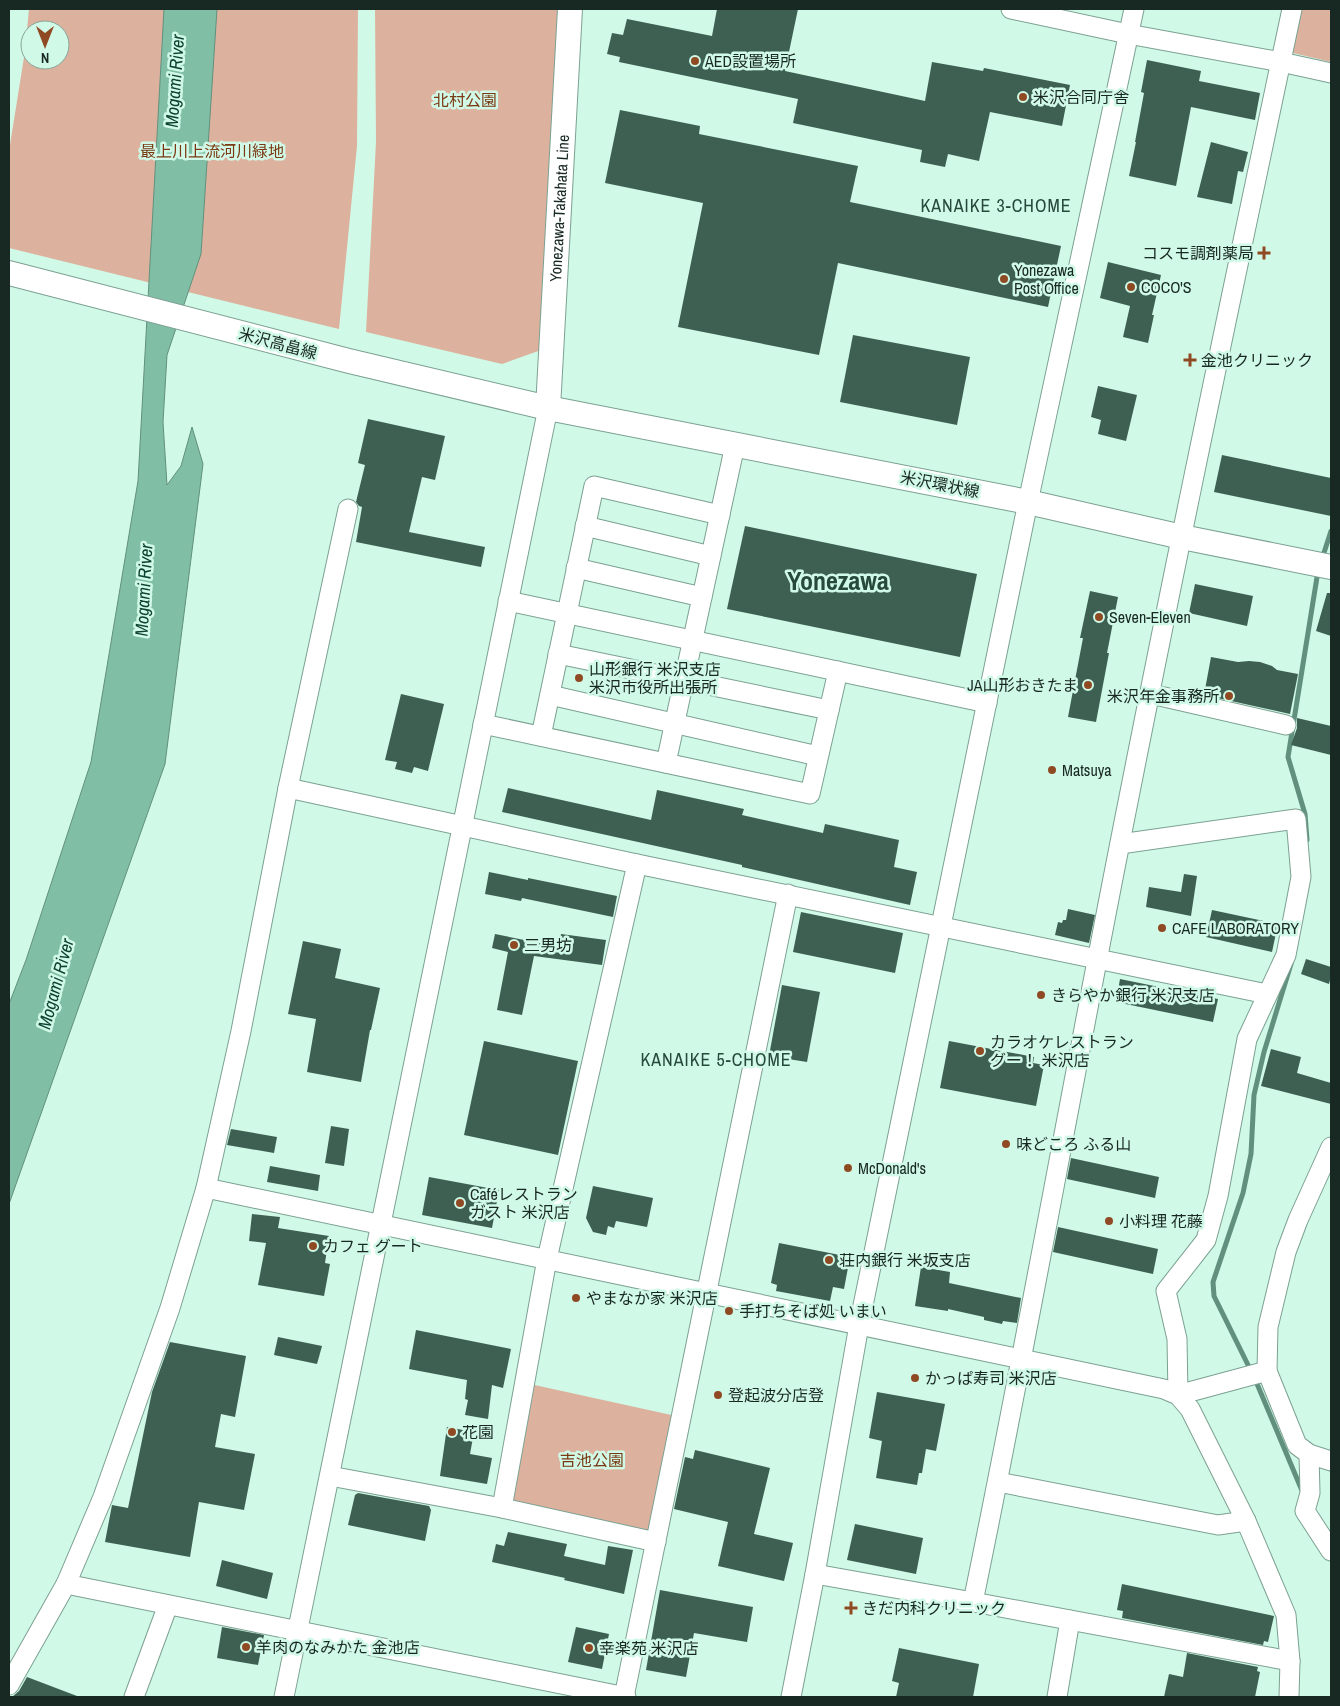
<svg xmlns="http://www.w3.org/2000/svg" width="1340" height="1706" font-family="'Archivo Narrow','Noto Sans JP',sans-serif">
  <rect width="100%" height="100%" fill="#d1f9e7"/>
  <g fill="#dcb29e" fill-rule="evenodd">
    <path d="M29 9H358L357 146 339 329 9 248V151L25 51ZM30 30H60V60H30Z"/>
    <path d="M375 9H559L544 349 502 364 366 332 376 142Z"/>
    <path d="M1298 9H1331V62L1289 52Z"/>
    <path d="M530 1384 676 1416 651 1533 507 1503Z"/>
  </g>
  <path fill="#80bea5" stroke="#61917e" d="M164 9H217L201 254 167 355 163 422 167 485 181 466 192 427 203 464 165 764 9 1204V1004L26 960 91 762 138 481Z"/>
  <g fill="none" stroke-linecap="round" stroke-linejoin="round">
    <g stroke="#61917e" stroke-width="5">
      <path d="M1322 559 1331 531"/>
      <path d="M1307 840 1305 814 1288 757 1318 571"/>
      <path d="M1251 1371 1214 1296 1213 1282 1243 1193 1251 1154 1254 1095 1264 1052 1291 964"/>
      <path d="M1255 1379 1303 1493"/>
    </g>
  </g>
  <g fill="#3d6052">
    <path d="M717 9H798L785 71 925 101 932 62 983 71 984 68 1070 85 1062 126 990 112 979 161 948 154 945 167 920 162 922 150 793 123 798 99 619 62 620 57 607 54 612 33 623 35 627 19 712 36Z"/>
    <path d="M1147 60 1201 71 1199 81 1260 93 1255 120 1191 107 1176 186 1129 176 1136 142H1135L1144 93 1141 92Z"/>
    <path d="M620 110 700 126 699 134 858 166 850 202 1061 246 1048 307 838 263 819 355 678 327 703 203 605 183Z"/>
    <path d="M1211 142 1248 152 1243 172 1238 171 1232 204 1197 197Z"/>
    <path d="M1108 262 1161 275 1152 315H1154L1148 343 1123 337 1130 306 1100 298Z"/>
    <path d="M853 335 970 357 957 425 840 402Z"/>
    <path d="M1098 386 1137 395 1126 441 1098 434 1101 420 1091 417Z"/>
    <path d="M368 419 445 436 435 480 422 477 409 532 485 547 481 567 356 542 362 507 359 506 356 502 365 465 358 463Z"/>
    <path d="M1222 455 1331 478V516L1214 492Z"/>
    <path d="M745 526 977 574 960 657 727 609Z"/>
    <path d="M1195 584 1253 596 1247 626 1189 613Z"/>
    <path d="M1090 591 1118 597 1107 653H1109L1096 722 1068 717 1083 638H1080Z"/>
    <path d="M1327 593H1331V636L1316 631Z"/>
    <path d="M1211 657 1238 662 1249 661 1260 662 1272 666 1277 670 1298 674 1290 714 1204 695Z"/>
    <path d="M401 694 444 704 428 771 414 767 412 773 395 769 397 762 385 760Z"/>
    <path d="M1297 718 1331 726V755L1291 745 1297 728Z"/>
    <path d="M508 788 651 820 657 790 744 809 742 815 823 833 825 824 899 840 894 867 917 872 910 905 742 867V865L502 812Z"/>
    <path d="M489 872 528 880V878L617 896 613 917 522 898 521 901 485 894Z"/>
    <path d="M1184 874 1197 876 1191 916 1146 907 1149 887 1181 892Z"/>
    <path d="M1068 909 1095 915 1089 943 1055 935 1058 922 1062 923 1063 920H1066Z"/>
    <path d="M1212 910 1278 924 1272 952 1206 937Z"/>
    <path d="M801 912 903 933 895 973 793 952Z"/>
    <path d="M495 934 559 947 561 934 606 940 602 965 534 956 522 1015 497 1010 508 952 492 948Z"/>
    <path d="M303 941 341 949 335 978 380 988 371 1030H370L361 1082 307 1072 316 1019 288 1014Z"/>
    <path d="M1306 959 1331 967V976L1329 984 1301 974Z"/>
    <path d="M1120 979 1218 999 1213 1022 1116 1002Z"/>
    <path d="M782 985 820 992 807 1062 769 1056Z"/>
    <path d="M484 1041 578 1061 558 1155 464 1135Z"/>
    <path d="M949 1041 1034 1057 1033 1063 1044 1065 1036 1106 940 1088Z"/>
    <path d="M1271 1049 1301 1057 1297 1073 1331 1083V1104L1261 1086Z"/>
    <path d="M331 1126 349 1129 344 1166 325 1163Z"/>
    <path d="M231 1129 277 1137 274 1153 227 1145Z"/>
    <path d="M1071 1158 1159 1177 1155 1198 1067 1179Z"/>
    <path d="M270 1166 320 1175 318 1191 267 1182Z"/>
    <path d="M429 1177 499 1190 492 1228 422 1215Z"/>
    <path d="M593 1186 653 1198 647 1227 616 1221 614 1228 608 1226 606 1235 593 1232 586 1218Z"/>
    <path d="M252 1214 280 1217 278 1228 329 1236 325 1263 330 1264 324 1296 258 1285 266 1243 249 1241Z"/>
    <path d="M1058 1227 1158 1249 1153 1274 1053 1252Z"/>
    <path d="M779 1243 850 1257 844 1289 833 1287 830 1301 776 1291 777 1285 771 1283Z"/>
    <path d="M921 1267 950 1272 949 1283 1021 1298 1017 1323 1003 1321 1002 1324 984 1320V1317L948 1309V1311L915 1306Z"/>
    <path d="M416 1330 511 1349 503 1388 492 1385 488 1419 465 1415 468 1400 465 1399 467 1380 409 1369Z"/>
    <path d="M278 1337 322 1346 317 1364 274 1355Z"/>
    <path d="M170 1342 246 1356 235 1417 221 1414 215 1447 255 1454 244 1510 199 1502 190 1557 105 1542 112 1505 128 1508 152 1392Z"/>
    <path d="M877 1392 945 1404 936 1451 926 1449 922 1473H919L917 1485 876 1478 882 1441 869 1438Z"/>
    <path d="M447 1427 474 1432 470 1454 492 1458 487 1484 440 1476Z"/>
    <path d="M695 1450 770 1468 754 1534 793 1543 784 1581 718 1566 728 1522 674 1509 685 1457 693 1459Z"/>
    <path d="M358 1493 429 1506 431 1510 425 1541 348 1525 355 1495Z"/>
    <path d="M855 1524 923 1538 916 1574 847 1560Z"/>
    <path d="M508 1532 567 1544 564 1556 605 1565 608 1546 633 1550 624 1594 564 1580 565 1578 492 1562 496 1544 504 1546Z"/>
    <path d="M222 1560 273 1573 267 1599 216 1586Z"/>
    <path d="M1122 1584 1274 1616 1268 1642 1264 1641 1263 1645 1122 1618 1123 1611 1117 1610Z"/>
    <path d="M660 1590 753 1607 747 1642 694 1633 686 1677 646 1670Z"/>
    <path d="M222 1627 264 1635 258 1665 217 1658Z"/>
    <path d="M576 1627 609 1634 602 1669 568 1662Z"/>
    <path d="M899 1648 979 1664 973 1697H896L899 1683 892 1681Z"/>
    <path d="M1187 1653 1258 1667 1257 1671 1260 1672 1255 1697H1164L1169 1674 1183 1677Z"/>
    <path d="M27 1677 77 1696V1697H12L19 1691Z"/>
  </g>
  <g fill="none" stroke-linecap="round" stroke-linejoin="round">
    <g stroke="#7ca192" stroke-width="21">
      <g id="minor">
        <path d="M1011 9 1128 34 1281 62 1331 73"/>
        <path d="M585 526 711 556"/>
        <path d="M576 568 702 597"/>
        <path d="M508 601 987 703"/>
        <path d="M558 654 829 710"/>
        <path d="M1151 694 1286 725"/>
        <path d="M550 695 818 756"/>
        <path d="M483 724 810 794 838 671"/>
        <path d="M541 736 594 486 720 515"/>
        <path d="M666 763 735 445"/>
        <path d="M288 788 637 864 1267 994"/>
        <path d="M1120 844 1296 819 1301 877 1286 955 1247 1039 1218 1196 1206 1240 1166 1291 1177 1339 1178 1395 1267 1371"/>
        <path d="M1331 1147 1298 1220 1286 1252 1268 1327 1267 1371 1297 1445 1309 1454 1331 1461"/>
        <path d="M206 1188C525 1257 845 1320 1164 1389L1178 1395 1190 1409 1246 1521 1286 1615 1290 1661 1289 1697"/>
        <path d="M1309 1454 1310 1493 1305 1511 1331 1551"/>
        <path d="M330 1476 502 1508 656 1542"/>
        <path d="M998 1482 1218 1525 1246 1521"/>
        <path d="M502 1508 547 1259 637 864"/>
        <path d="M815 1574 973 1602 1290 1661"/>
        <path d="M66 1584 626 1697"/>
        <path d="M973 1602C1017 1389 1056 1174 1097 961 1158 643 1225 325 1292 9"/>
        <path d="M9 1685 66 1584 103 1497 170 1308 206 1188 241 1031 288 788 348 509"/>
        <path d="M134 1697 168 1605"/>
        <path d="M284 1697 548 408"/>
        <path d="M624 1697 788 894"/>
        <path d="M791 1697 815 1574 859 1325 1028 502 1134 9"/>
        <path d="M1057 1697 1070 1620"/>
      </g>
    </g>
    <g stroke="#7ca192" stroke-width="26">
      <g id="major">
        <path d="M9 273 349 361 548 408 1028 502 1182 537 1331 567"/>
        <path id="s1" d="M548 408 570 9"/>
      </g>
    </g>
    <use href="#minor" stroke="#fff" stroke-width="19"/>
    <use href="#major" stroke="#fff" stroke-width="24"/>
  </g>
  <g fill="#904a23" stroke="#d1f9e7" stroke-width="2">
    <circle cx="695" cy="61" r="5"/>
    <circle cx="1023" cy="97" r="5"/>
    <path d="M1261.5 245.5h5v5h5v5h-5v5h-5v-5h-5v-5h5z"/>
    <circle cx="1004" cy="279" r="5"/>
    <circle cx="1131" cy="287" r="5"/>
    <path d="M1187.5 352.5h5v5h5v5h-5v5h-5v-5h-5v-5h5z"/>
    <circle cx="1099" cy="617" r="5"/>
    <circle cx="579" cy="678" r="5"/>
    <circle cx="1088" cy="685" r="5"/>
    <circle cx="1229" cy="696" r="5"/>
    <circle cx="1052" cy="770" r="5"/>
    <circle cx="1162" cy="928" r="5"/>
    <circle cx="514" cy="945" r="5"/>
    <circle cx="1041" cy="995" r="5"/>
    <circle cx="980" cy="1051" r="5"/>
    <circle cx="1006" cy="1144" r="5"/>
    <circle cx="848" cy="1168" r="5"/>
    <circle cx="460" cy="1203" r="5"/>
    <circle cx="1109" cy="1221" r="5"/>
    <circle cx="313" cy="1246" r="5"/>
    <circle cx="829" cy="1260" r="5"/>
    <circle cx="576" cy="1298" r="5"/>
    <circle cx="729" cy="1311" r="5"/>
    <circle cx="915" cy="1378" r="5"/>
    <circle cx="718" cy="1395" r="5"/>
    <circle cx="452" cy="1432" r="5"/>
    <path d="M848.5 1600.5h5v5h5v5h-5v5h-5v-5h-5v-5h5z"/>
    <circle cx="246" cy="1647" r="5"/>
    <circle cx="589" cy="1648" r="5"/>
  </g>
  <g text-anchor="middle" stroke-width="5" stroke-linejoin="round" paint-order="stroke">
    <g font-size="16" fill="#182822" stroke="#d1f9e7" text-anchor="start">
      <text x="705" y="67">AED設置場所</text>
      <text x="1033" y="103">米沢合同庁舎</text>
      <text x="1254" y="259" text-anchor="end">コスモ調剤薬局</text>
      <text x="1014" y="276">Yonezawa<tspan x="1014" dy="18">Post Office</tspan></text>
      <text x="1141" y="293">COCO'S</text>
      <text x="1201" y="366">金池クリニック</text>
      <text x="1109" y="623">Seven-Eleven</text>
      <text x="589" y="675">山形銀行 米沢支店<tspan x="589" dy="18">米沢市役所出張所</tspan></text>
      <text x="1078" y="691" text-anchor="end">JA山形おきたま</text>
      <text x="1219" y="702" text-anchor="end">米沢年金事務所</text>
      <text x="1062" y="776">Matsuya</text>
      <text x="1172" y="934">CAFE LABORATORY</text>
      <text x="524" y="951">三男坊</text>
      <text x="1051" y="1001">きらやか銀行 米沢支店</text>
      <text x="990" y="1048">カラオケレストラン<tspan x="990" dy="18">グー！ 米沢店</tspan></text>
      <text x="1016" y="1150">味どころ ふる山</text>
      <text x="858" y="1174">McDonald's</text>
      <text x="470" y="1200">Caféレストラン<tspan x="470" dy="18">ガスト 米沢店</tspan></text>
      <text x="1119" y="1227">小料理 花藤</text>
      <text x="323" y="1252">カフェ グート</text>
      <text x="839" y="1266">荘内銀行 米坂支店</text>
      <text x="586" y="1304">やまなか家 米沢店</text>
      <text x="739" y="1317">手打ちそば処 いまい</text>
      <text x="925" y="1384">かっぱ寿司 米沢店</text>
      <text x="728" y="1401">登起波分店登</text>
      <text x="462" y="1438">花園</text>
      <text x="862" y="1614">きだ内科クリニック</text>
      <text x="256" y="1653">羊肉のなみかた 金池店</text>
      <text x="599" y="1654">幸楽苑 米沢店</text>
    </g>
    <g font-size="16" fill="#7a3912" stroke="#d1f9e7">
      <text x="465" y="106">北村公園</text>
      <text x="212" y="157">最上川上流河川緑地</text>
      <text x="592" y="1466">吉池公園</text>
    </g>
    <g font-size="16" fill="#182822" stroke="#d1f9e7">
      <text dy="6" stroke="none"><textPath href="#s1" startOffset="200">Yonezawa-Takahata Line</textPath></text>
      <text transform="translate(278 343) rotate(15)" y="6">米沢高畠線</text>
      <text transform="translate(940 484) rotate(11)" y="6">米沢環状線</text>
    </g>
    <g font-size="18" font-style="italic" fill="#0d4232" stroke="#d1f9e7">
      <text transform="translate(175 81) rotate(-86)" y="6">Mogami River</text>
      <text transform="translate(144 590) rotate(-87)" y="6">Mogami River</text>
      <text transform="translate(56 984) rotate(-75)" y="6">Mogami River</text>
    </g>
    <g font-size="18" letter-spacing="1" fill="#26493c" stroke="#d1f9e7">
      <text x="996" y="212">KANAIKE 3-CHOME</text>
      <text x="716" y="1066">KANAIKE 5-CHOME</text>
    </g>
    <g font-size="26" font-weight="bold" fill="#26493c" stroke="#d1f9e7">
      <text x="838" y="590">Yonezawa</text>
    </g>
  </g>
  <rect width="1340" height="1706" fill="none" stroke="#182822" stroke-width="20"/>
  <g transform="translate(45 45) rotate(180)"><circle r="24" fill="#d1f9e7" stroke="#87a598"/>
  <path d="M0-4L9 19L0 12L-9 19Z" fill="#904a23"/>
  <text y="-8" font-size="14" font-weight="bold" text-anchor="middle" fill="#182822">N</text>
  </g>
</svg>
